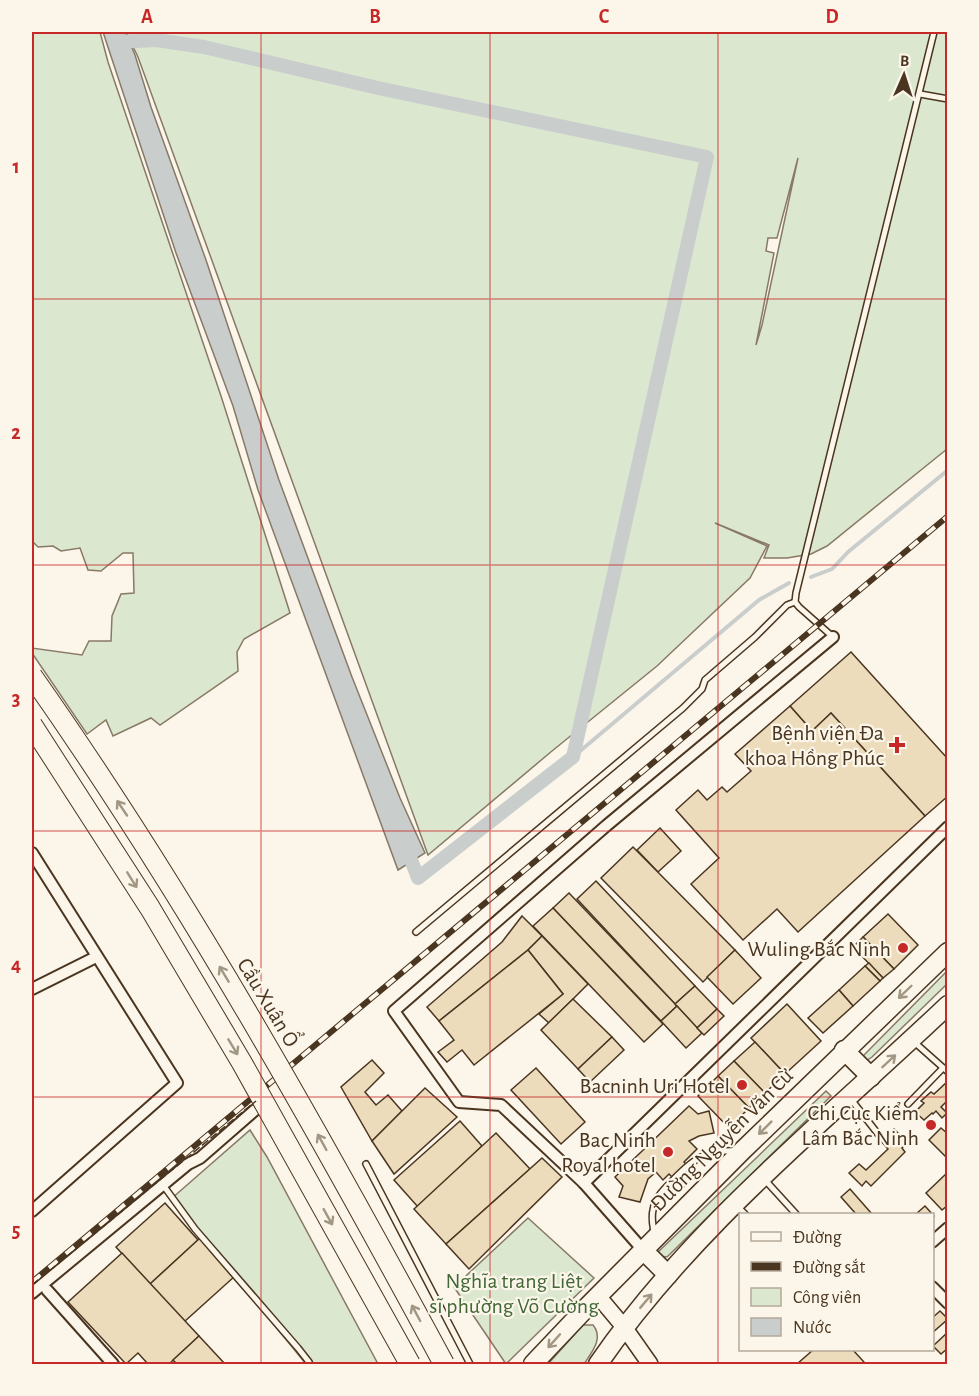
<svg xmlns="http://www.w3.org/2000/svg" width="979" height="1396" font-family="'Alegreya Sans',sans-serif">
  <rect width="100%" height="100%" fill="#fbf6e9"/>
  <g fill="#dce7d0" stroke="#887966" stroke-width="1.5" fill-rule="evenodd">
    <path d="M32 32H100L108 62 221 396 290 613 244 639 237 652 238 671 160 725 151 718 113 736 106 720 87 734 32 653V648L82 655 89 641H111L112 616 121 594 134 593 133 553H123L101 571 88 570 80 548 61 551 53 546 38 547 32 541Z"/>
    <path d="M126 32H947V449L827 546 811 554 787 558H764L769 545 715 523 767 546 750 578 657 666 552 751 428 855 138 57ZM798 158 762 325 756 345 774 253 766 251 768 238H777Z"/>
    <path d="M947 971V984L872 1057 866 1061 863 1056Z"/>
    <path d="M826 1091 831 1096 667 1257 659 1256 658 1252Z"/>
    <path d="M250 1130 267 1157 378 1364H306L171 1199Z"/>
    <path d="M528 1218 594 1278 506 1364 454 1287Z"/>
    <path d="M583 1325H593C604 1338 592 1352 584 1364H548Z"/>
  </g>
  <path fill="#c9cecd" stroke="#887966" stroke-width="1.5" d="M103 32H125L135 55 151 107 206 260 279 480 352 677 400 798 425 853 398 870 258 490 233 406 176 253Z"/>
  <g fill="none" stroke-linecap="round" stroke-linejoin="round">
    <g stroke="#c9cecd" stroke-width="4">
      <path d="M811 577 832 569 848 552 948 470"/>
      <path d="M573 757 759 600 789 583"/>
    </g>
    <path stroke="#c9cecd" stroke-width="14" d="M113 32 117 42 156 40 204 47 378 88 707 157 573 757 418 878 405 844"/>
  </g>
  <g fill="#ecdcbc" stroke="#4a3520" stroke-width="1.5">
    <path d="M851 652 948 759V796L925 816 831 713 812 731 790 706Z"/>
    <path d="M790 706 812 731 831 713 925 816 798 932 777 909 743 940 691 884 719 858 676 810 698 790 707 800 722 787 727 792 751 771 735 754Z"/>
    <path d="M660 828 681 851 658 872 637 850Z"/>
    <path d="M633 847 735 950 703 982 601 878Z"/>
    <path d="M596 881 695 986 675 1004 577 899Z"/>
    <path d="M569 893 677 1006 661 1021 553 908Z"/>
    <path d="M553 908 663 1024 644 1042 533 926Z"/>
    <path d="M888 914 918 945 894 969 863 937Z"/>
    <path d="M522 916 542 936 528 950 439 1021 427 1007 502 942Z"/>
    <path d="M542 936 588 984 549 1023 539 1014 563 994 528 950Z"/>
    <path d="M863 937 894 969 883 978 853 947Z"/>
    <path d="M528 950 563 994 474 1065 462 1050 447 1062 438 1052 454 1040 439 1021Z"/>
    <path d="M735 950 761 978 733 1004 707 977Z"/>
    <path d="M869 963 883 978 880 981 865 966Z"/>
    <path d="M865 966 880 981 853 1006 839 990Z"/>
    <path d="M695 986 717 1009 697 1028 675 1004Z"/>
    <path d="M839 990 853 1006 823 1033 808 1018Z"/>
    <path d="M573 999 612 1037 578 1069 541 1030Z"/>
    <path d="M787 1004 821 1041 785 1074 751 1038Z"/>
    <path d="M677 1006 702 1033 686 1048 661 1021Z"/>
    <path d="M717 1009 724 1016 704 1035 697 1028Z"/>
    <path d="M612 1037 624 1050 590 1082 578 1069Z"/>
    <path d="M755 1042 785 1074 765 1093 734 1061Z"/>
    <path d="M372 1060 384 1073 365 1092 376 1105 388 1095 402 1111 372 1141 341 1087Z"/>
    <path d="M734 1061 765 1093 749 1108 718 1076Z"/>
    <path d="M536 1068 585 1122 561 1144 511 1090Z"/>
    <path d="M718 1076 749 1108 729 1128 698 1096Z"/>
    <path d="M948 1081V1100L941 1107 947 1113 942 1118 936 1111 933 1114 932 1113 924 1120 915 1112 924 1103 921 1101 931 1092 934 1094Z"/>
    <path d="M425 1088 457 1117 394 1174 372 1141Z"/>
    <path d="M689 1106 698 1114 709 1111 714 1133 699 1136 689 1141 697 1149 684 1162 696 1175 683 1188 669 1174 663 1180 656 1172 648 1179 640 1202 619 1197 623 1186 615 1177Z"/>
    <path d="M460 1121 482 1146 418 1207 394 1180Z"/>
    <path d="M941 1128 948 1134V1159L929 1140Z"/>
    <path d="M894 1129 907 1142 902 1148 905 1152 871 1186 866 1181 862 1186 849 1173 859 1164 866 1170 888 1149 881 1141Z"/>
    <path d="M496 1133 530 1169 446 1244 414 1209Z"/>
    <path d="M542 1158 562 1177 469 1269 446 1244Z"/>
    <path d="M948 1172V1205L942 1210 926 1193Z"/>
    <path d="M850 1189 872 1214H856L841 1197Z"/>
    <path d="M165 1203 198 1240 150 1284 116 1247Z"/>
    <path d="M925 1206 934 1216 932 1217V1214H916Z"/>
    <path d="M200 1238 235 1276 184 1322 150 1284Z"/>
    <path d="M122 1253 199 1336 169 1364H148L138 1353 126 1364 68 1302Z"/>
    <path d="M940 1311 948 1319 932 1333V1318Z"/>
    <path d="M948 1332V1348L941 1354 933 1346Z"/>
    <path d="M199 1336 225 1364H177L173 1360Z"/>
    <path d="M813 1350H853L864 1362 861 1364H797Z"/>
  </g>
  <g fill="none" stroke-linecap="round" stroke-linejoin="round">
    <g stroke="#4a3520" stroke-width="8">
      <g id="lane">
        <path d="M920 94 948 99"/>
        <path d="M833 637 799 607 795 602 796 593 934 32"/>
        <path d="M416 932 683 708 702 689 705 680 755 637 787 605 795 602"/>
        <path d="M913 1041 948 1072"/>
        <path d="M850 1098 878 1134"/>
        <path d="M908 1104 943 1068"/>
        <path d="M366 1164 470 1364"/>
        <path d="M765 1180 796 1214"/>
        <path d="M163 1185 195 1229 298 1348 309 1362 307 1364"/>
        <path d="M736 1205 745 1214"/>
        <path d="M654 1233C653 1225 651 1218 653 1210 655 1198 663 1190 671 1182 692 1160 705 1149 737 1151"/>
      </g>
    </g>
    <g stroke="#4a3520" stroke-width="14">
      <g id="street">
        <path d="M32 853 177 1083 32 1211"/>
        <path d="M32 989 96 957"/>
        <path d="M584 1183 948 827"/>
        <path d="M932 1242 948 1228"/>
        <path d="M643 1250 584 1183 501 1105 459 1102 394 1011 606 826 833 637"/>
        <path d="M932 1287 948 1303"/>
        <path d="M47 1290 113 1364"/>
        <path d="M32 1293 188 1164 200 1158 255 1110"/>
      </g>
    </g>
    <g stroke="#4a3520" stroke-width="18">
      <path id="secondary" d="M598 1296 624 1327 650 1364"/>
    </g>
    <g stroke="#4a3520" stroke-width="21">
      <g id="primary">
        <path d="M844 1050 871 1077"/>
        <path d="M643 1250 668 1275"/>
        <path d="M533 1364 588 1306 742 1151 948 952"/>
        <path d="M598 1364C693 1226 827 1120 948 1005"/>
      </g>
    </g>
    <use href="#lane" stroke="#fbf6e9" stroke-width="5"/>
    <use href="#street" stroke="#fbf6e9" stroke-width="10"/>
    <use href="#secondary" stroke="#fbf6e9" stroke-width="15"/>
    <use href="#primary" stroke="#fbf6e9" stroke-width="18"/>
    <g stroke="#4a3520" stroke-width="6">
      <path id="rail" d="M32 1282 948 516"/>
    </g>
    <use href="#rail" stroke="#fbf6e9" stroke-width="4" stroke-dasharray="11" stroke-linecap="butt"/>
    <g stroke="#4a3520" stroke-width="22" stroke-linecap="butt">
      <g id="highway-bridge">
        <path d="M32 676C186 895 317 1129 444 1364"/>
        <path d="M32 725 150 908 242 1063 410 1364"/>
      </g>
    </g>
    <use href="#highway-bridge" stroke="#fbf6e9" stroke-width="20"/>
    <path stroke="#4a3520" stroke-width="1.5" stroke-dasharray="8 3" stroke-linecap="butt" d="M32 1285 256 1101"/>
  </g>
  <defs><path id="oneway-shaft" d="M-6 0H5M1.5-3L5.5 0L1.5 3" fill="none" stroke-width="1.6" stroke-linecap="round" stroke-linejoin="round" transform="scale(1.5)"/></defs>
  <g stroke="#a29684">
    <use href="#oneway-shaft" transform="translate(122 808) rotate(-124)"/>
    <use href="#oneway-shaft" transform="translate(132 880) rotate(58)"/>
    <use href="#oneway-shaft" transform="translate(224 974) rotate(-121)"/>
    <use href="#oneway-shaft" transform="translate(905 992) rotate(136)"/>
    <use href="#oneway-shaft" transform="translate(233 1047) rotate(59)"/>
    <use href="#oneway-shaft" transform="translate(889 1061) rotate(-43)"/>
    <use href="#oneway-shaft" transform="translate(765 1128) rotate(135)"/>
    <use href="#oneway-shaft" transform="translate(322 1142) rotate(-119)"/>
    <use href="#oneway-shaft" transform="translate(328 1217) rotate(61)"/>
    <use href="#oneway-shaft" transform="translate(646 1301) rotate(-50)"/>
    <use href="#oneway-shaft" transform="translate(416 1313) rotate(-118)"/>
    <use href="#oneway-shaft" transform="translate(554 1341) rotate(132)"/>
  </g>
  <path fill="none" stroke="#c62828" stroke-width="1.5" stroke-opacity="0.55" d="M261 32V1364M490 32V1364M718 32V1364M32 299H948M32 565H948M32 831H948M32 1097H948"/>
  <g fill="#c62828" stroke="#fbf6e9" stroke-width="2">
    <path d="M894 736h6v6h6v6h-6v6h-6v-6h-6v-6h6z"/>
    <circle cx="903" cy="948" r="6"/>
    <circle cx="742" cy="1085" r="6"/>
    <circle cx="931" cy="1125" r="6"/>
    <circle cx="668" cy="1152" r="6"/>
  </g>
  <g text-anchor="middle" stroke-width="4.5" stroke-linejoin="round" paint-order="stroke">
    <g font-size="22" fill="#4a3520" stroke="#fbf6e9" text-anchor="end">
      <text x="884" y="740">Bệnh viện Đa<tspan x="884" dy="25">khoa Hồng Phúc</tspan></text>
      <text x="891" y="956">Wuling Bắc Ninh</text>
      <text x="730" y="1093">Bacninh Uri Hotel</text>
      <text x="919" y="1120">Chi Cục Kiểm<tspan x="919" dy="25">Lâm Bắc Ninh</tspan></text>
      <text x="656" y="1147">Bac Ninh<tspan x="656" dy="25">Royal hotel</tspan></text>
    </g>
    <g font-size="22" fill="#4a3520" stroke="#fbf6e9">
      <text transform="translate(269 1002) rotate(59)" y="8">Cầu Xuân Ổ</text>
      <text transform="translate(721 1139) rotate(-45)" y="8">Đường Nguyễn Văn Cừ</text>
    </g>
    <g font-size="22" fill="#436837" stroke="#fbf6e9">
      <text x="514" y="1288">Nghĩa trang Liệt<tspan x="514" dy="25">sĩ phường Võ Cường</tspan></text>
    </g>
  </g>
  <rect width="979" height="1396" fill="none" stroke="#fbf6e9" stroke-width="66"/>
  <rect x="739" y="1213" width="195" height="138" fill="#fbf6e9" stroke="#b4a999" stroke-width="1.5"/>
  <rect x="751" y="1232" width="30" height="9" fill="#fbf6e9" stroke="#b4a999" stroke-width="1.5"/>
  <text x="793" y="1243" font-size="18" fill="#4a3520">Đường</text>
  <rect x="751" y="1262" width="30" height="9" fill="#4a3520" stroke="#b4a999" stroke-width="1.5"/>
  <text x="793" y="1273" font-size="18" fill="#4a3520">Đường sắt</text>
  <rect x="751" y="1288" width="30" height="18" fill="#dce7d0" stroke="#b4a999" stroke-width="1.5"/>
  <text x="793" y="1303" font-size="18" fill="#4a3520">Công viên</text>
  <rect x="751" y="1318" width="30" height="18" fill="#c9cecd" stroke="#b4a999" stroke-width="1.5"/>
  <text x="793" y="1333" font-size="18" fill="#4a3520">Nước</text>
  <g transform="translate(904 75) rotate(3)" stroke="#fbf6e9" stroke-width="4.5" paint-order="stroke">
  <path d="M0-4.5L10 22L0 15L-10 22Z" fill="#4a3520"/>
  <text y="-9" font-size="16" font-weight="bold" text-anchor="middle" fill="#4a3520">B</text>
  </g>
  <rect x="33" y="33" width="913" height="1330" fill="none" stroke="#c62828" stroke-width="2"/>
  <g font-size="20" text-anchor="middle" font-weight="bold" fill="#c62828">
    <text x="147" y="23">A</text>
    <text x="375" y="23">B</text>
    <text x="604" y="23">C</text>
    <text x="832" y="23">D</text>
    <text x="16" y="173">1</text>
    <text x="16" y="439">2</text>
    <text x="16" y="705">3</text>
    <text x="16" y="971">4</text>
    <text x="16" y="1237">5</text>
  </g>
</svg>
